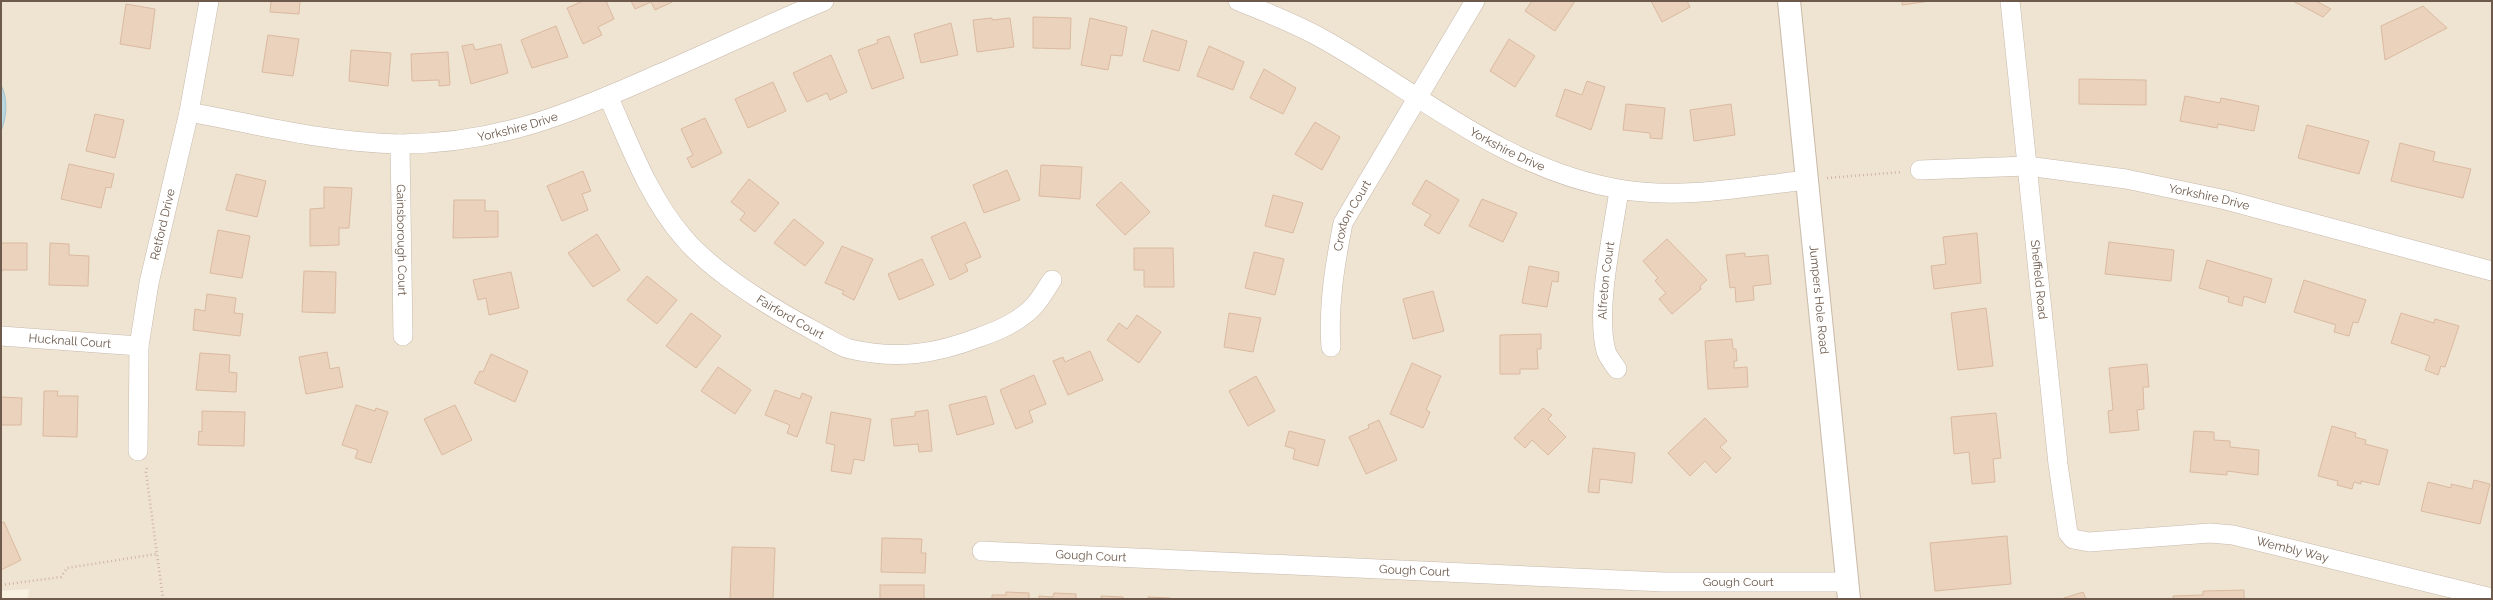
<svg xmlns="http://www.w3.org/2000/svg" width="2493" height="600" font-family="Raleway,sans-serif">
  <rect width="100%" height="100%" fill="#f8f1e2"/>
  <path fill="#efe3d2" d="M1 1H2492V599H28L29 589 1 591Z"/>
  <path fill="#bad7df" stroke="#a1c5cf" d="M1 85C8 98 7 117 1 131Z"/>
  <g fill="#ead2bd" stroke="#dbbaa0">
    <path d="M271 1H300L299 14 270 12Z"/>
    <path d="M583 1H606L614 19 598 27 602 35 583 44 567 8Z"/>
    <path d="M631 1H672V2L655 10 651 2 635 9Z"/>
    <path d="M1532 1H1575L1555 31 1525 11Z"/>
    <path d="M1651 1H1687L1690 7 1662 22Z"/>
    <path d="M1902 1H1930L1902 5Z"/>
    <path d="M2293 1H2316L2331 9 2323 17Z"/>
    <path d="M126 4 155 9 150 49 120 44Z"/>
    <path d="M2423 6 2447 28 2385 60 2381 26Z"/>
    <path d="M1033 17 1071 18 1070 49 1033 48Z"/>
    <path d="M992 18V20L1010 18 1014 47 977 52 973 20Z"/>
    <path d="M1090 18 1127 27 1122 56 1111 55 1108 70 1081 65Z"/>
    <path d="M951 23 958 55 921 63 914 34Z"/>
    <path d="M556 26 568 57 532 68 521 40Z"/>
    <path d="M1152 30 1187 41 1179 71 1143 61Z"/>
    <path d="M268 35 299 39 293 76 262 72Z"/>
    <path d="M889 36 904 78 872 89 858 50 878 43 877 40Z"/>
    <path d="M1509 39 1535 56 1515 87 1490 71Z"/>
    <path d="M473 44 475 50 501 44 508 73 471 84 462 46Z"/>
    <path d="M1209 46 1244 62 1233 90 1197 76Z"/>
    <path d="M351 50 391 53 388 86 349 81Z"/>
    <path d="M448 52 450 85 439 86V80L412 81 411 54Z"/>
    <path d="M831 55 847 92 830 100 827 93 807 102 793 73Z"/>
    <path d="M1264 69 1296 88 1283 114 1250 98Z"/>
    <path d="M2079 79 2146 80V105L2079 104Z"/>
    <path d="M1587 81 1605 87 1591 130 1556 116 1565 89 1582 95Z"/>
    <path d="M773 82 786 111 748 128 735 99Z"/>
    <path d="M2185 96 2220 103 2221 98 2259 106 2254 131 2218 124 2217 128 2180 121Z"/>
    <path d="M1626 104 1665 108 1662 139 1650 138V133L1623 130Z"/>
    <path d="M1731 104 1735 135 1694 141 1690 110Z"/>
    <path d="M95 114 124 120 115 158 86 151Z"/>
    <path d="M705 118 722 153 692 168 687 158 693 155 681 129Z"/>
    <path d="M1315 122 1340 137 1322 170 1295 154Z"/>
    <path d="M2307 125 2369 141 2359 174 2298 158Z"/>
    <path d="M2400 143 2435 152 2433 161 2471 169 2463 198 2391 181Z"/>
    <path d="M69 164 114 174 111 188 106 187 101 208 61 199Z"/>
    <path d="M1041 165 1082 167 1080 199 1039 196Z"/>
    <path d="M1007 170 1020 200 984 213 973 185Z"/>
    <path d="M583 171 591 191 582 194 588 210 562 221 547 186Z"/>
    <path d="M236 174 266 181 257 217 226 210Z"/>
    <path d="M749 179 779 203 755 232 740 220 745 213 731 202Z"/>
    <path d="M1426 180 1459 200 1439 234 1424 225 1431 215 1412 204Z"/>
    <path d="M1121 182 1150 212 1125 235 1096 205Z"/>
    <path d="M324 187 352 188 349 228H339V245L310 246V209L324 208Z"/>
    <path d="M1273 195 1303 203 1293 233 1265 226Z"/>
    <path d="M1482 199 1517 213 1503 242 1469 226Z"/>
    <path d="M454 200H485V211H498V237L453 238Z"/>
    <path d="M794 219 824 243 805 266 774 243Z"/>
    <path d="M965 222 981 257 965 264 968 271 950 280 931 237Z"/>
    <path d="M218 230 250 236 242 278 210 273Z"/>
    <path d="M1977 233 1981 283 1934 289 1931 266 1946 264 1943 237Z"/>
    <path d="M597 234 620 270 593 287 568 253Z"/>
    <path d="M1667 239 1707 280 1700 286 1701 289 1672 314 1659 299 1666 293 1655 281 1658 278 1643 261Z"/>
    <path d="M2109 242 2174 250 2171 281 2105 274Z"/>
    <path d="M1 243H27V270H2L1 276Z"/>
    <path d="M50 243 69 244V255L89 256 88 286 49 285Z"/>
    <path d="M842 246 873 259 854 300 842 294 844 291 825 283Z"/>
    <path d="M1134 248H1173L1174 287H1144V270H1134Z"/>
    <path d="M1254 252 1284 259 1275 295 1245 288Z"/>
    <path d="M1745 253V257L1768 255 1771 284 1753 286 1754 300 1736 302 1735 287 1730 288 1726 255Z"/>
    <path d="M922 259 934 285 899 300 888 274Z"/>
    <path d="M2207 260 2272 279 2265 303 2244 296 2242 306 2228 302 2229 297 2199 288Z"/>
    <path d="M1529 266 1559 272 1558 282 1552 281 1547 307 1522 303Z"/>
    <path d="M304 271 336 272 335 313 302 312Z"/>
    <path d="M511 272 519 308 489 315 486 298 478 300 473 280Z"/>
    <path d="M647 276 677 300 657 324 627 300Z"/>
    <path d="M2304 280 2366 300 2358 323 2353 322 2349 336 2334 332 2336 325 2294 312Z"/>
    <path d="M1433 291 1444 331 1413 339 1403 299Z"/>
    <path d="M207 294 236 298 234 313 243 314 240 336 193 330 195 309 205 311Z"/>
    <path d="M1986 308 1993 366 1958 370 1951 313Z"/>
    <path d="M691 313 721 336 696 368 666 346Z"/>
    <path d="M1229 313 1261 318 1253 352 1224 347Z"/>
    <path d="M2401 313 2434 323 2435 319 2459 326 2445 367 2441 366 2438 375 2425 370 2430 356 2391 343Z"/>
    <path d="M1137 315 1161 332 1139 363 1107 340 1119 323 1127 329Z"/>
    <path d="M1541 334V349H1537L1538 369H1520V374H1500V335Z"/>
    <path d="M1732 339 1733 349H1736L1737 361H1734V368L1747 367 1748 387 1708 389 1705 341Z"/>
    <path d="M1090 351 1103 380 1068 395 1053 361 1063 357 1065 362Z"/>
    <path d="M327 352 330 369 339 367 343 387 306 394 299 357Z"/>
    <path d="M200 353 230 355 229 372 237 373 236 392 196 390Z"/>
    <path d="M491 354 528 371 515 402 474 383 480 371 483 372Z"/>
    <path d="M1412 363 1441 376 1426 410 1430 412 1423 428 1390 414Z"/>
    <path d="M2147 364 2149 387H2143L2144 409 2137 410 2139 430 2110 433 2108 411 2113 410 2109 368Z"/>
    <path d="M718 367 751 390 735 414 701 391Z"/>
    <path d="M1034 375 1046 404 1029 411 1033 422 1016 429 1000 390Z"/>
    <path d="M1256 376 1275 411 1248 426 1229 391Z"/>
    <path d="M775 390 800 399 802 393 812 397 797 437 787 433 790 425 765 415Z"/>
    <path d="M44 391H58L57 396H78L77 437 43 436Z"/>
    <path d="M986 396 994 424 957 435 949 405Z"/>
    <path d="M1 397 22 398 21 425H1Z"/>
    <path d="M356 405 375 411 376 408 388 412 371 463 355 458 358 450 342 445Z"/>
    <path d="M455 405 472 440 442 455 424 419Z"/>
    <path d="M1543 408 1552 415 1548 419 1566 437 1548 455 1532 440 1525 448 1514 438Z"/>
    <path d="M928 410 932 451 919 452 918 444 894 446 891 419 915 416V412Z"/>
    <path d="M202 411 245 412 244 446 198 445 199 431 202 432Z"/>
    <path d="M831 412 871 419 864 461 854 459 851 474 831 471 835 445 826 443Z"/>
    <path d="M1996 413 2001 458 1993 459 1995 482 1972 484 1969 452 1954 454 1951 417Z"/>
    <path d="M1705 418 1727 441 1720 447 1731 458 1716 473 1705 461 1690 476 1668 453Z"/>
    <path d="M1379 420 1397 460 1366 474 1349 437 1369 428 1368 425Z"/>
    <path d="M2332 426 2356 433 2355 437 2366 440 2365 444 2388 450 2379 485 2361 481V484L2354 482 2352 489 2337 485 2338 481 2318 476Z"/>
    <path d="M1289 431 1325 440 1318 466 1293 459 1295 449 1285 446Z"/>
    <path d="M2194 431 2214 432V440L2230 441V447L2259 450 2258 475 2227 471V475L2190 472Z"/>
    <path d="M1593 448 1635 453 1632 483 1600 479 1599 493 1588 492Z"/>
    <path d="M2474 480 2490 484 2480 524 2421 511 2428 482 2451 488V484L2472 489Z"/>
    <path d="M4 522 21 560 1 570V523Z"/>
    <path d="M2007 536 2011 584 1935 591 1930 543Z"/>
    <path d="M882 538 922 539 921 553H926L925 573 881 572Z"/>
    <path d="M732 547 775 548 773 599H730Z"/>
    <rect x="880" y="585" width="44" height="14"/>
    <path d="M2244 590V599H2173V596L2203 595V591Z"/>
    <path d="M1006 592 1029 593V599H992V595H1006Z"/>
    <path d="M2083 592 2086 599H2061Z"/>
    <path d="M1054 593 1076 594V599H1039V596L1053 597Z"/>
    <path d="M1101 596 1123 597V599H1101Z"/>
    <path d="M1148 597 1170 598V599H1148Z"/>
  </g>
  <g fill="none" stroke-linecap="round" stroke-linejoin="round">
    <g stroke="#c7b9ab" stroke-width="20">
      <g id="minor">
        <path id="s1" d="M1238 1C1266 12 1296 24 1323 39 1419 93 1506 170 1619 189 1680 200 1745 187 1806 180"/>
        <path id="s2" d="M2010 1 2058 464 2068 533 2073 539 2089 542 2210 533 2233 535 2492 598"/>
        <path id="s3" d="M608 96C630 145 648 196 683 237 715 275 775 310 818 333 828 338 840 347 850 349 898 360 936 354 980 337 1000 330 1018 322 1033 307 1040 300 1046 289 1052 280"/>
        <path id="s4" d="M189 112C259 125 329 143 400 144 498 144 572 113 659 74 714 50 769 24 824 1"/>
        <path id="s5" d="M400 144 403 336"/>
        <path id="s6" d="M1920 170 2027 166 2126 179 2226 200 2492 271"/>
        <path id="s7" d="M1 336 139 346"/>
        <path id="s8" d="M1331 347C1328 305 1335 264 1343 223L1475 1"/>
        <path id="s9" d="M1617 369C1613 363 1608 357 1606 351 1595 310 1613 233 1619 190"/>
        <path id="s10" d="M138 451 139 346 149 283 189 112 209 1"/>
        <path id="s11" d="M982 551 1664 582H1847"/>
      </g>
    </g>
    <g stroke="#cabaa9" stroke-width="24">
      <g id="secondary">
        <path id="s12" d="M1789 1 1849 599"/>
      </g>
    </g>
    <g stroke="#ceb6a1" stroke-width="2.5" stroke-dasharray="1 3" stroke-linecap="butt">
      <path d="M1827 178 1902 172"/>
      <path d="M147 468 146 472 163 599"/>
      <path d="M1 585 61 577 67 568 156 554"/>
    </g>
    <use href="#minor" stroke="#fff" stroke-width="19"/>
    <use href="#secondary" stroke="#fff" stroke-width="22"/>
  </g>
  <g text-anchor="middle" stroke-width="3" stroke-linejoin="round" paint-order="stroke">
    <g font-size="12" fill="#6d5a4c" stroke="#fcf5e8">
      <text dy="4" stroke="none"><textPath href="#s4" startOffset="333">Yorkshire Drive</textPath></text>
      <text dy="4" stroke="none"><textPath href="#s1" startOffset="308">Yorkshire Drive</textPath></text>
      <text dy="4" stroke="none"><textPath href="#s6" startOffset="292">Yorkshire Drive</textPath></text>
      <text dy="4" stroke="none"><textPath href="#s8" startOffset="135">Croxton Court</textPath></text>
      <text dy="4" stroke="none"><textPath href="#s10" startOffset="229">Retford Drive</textPath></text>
      <text dy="4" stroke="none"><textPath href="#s5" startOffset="96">Gainsborough Court</textPath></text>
      <text dy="4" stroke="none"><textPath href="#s2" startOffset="280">Sheffield Road</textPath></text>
      <text dy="4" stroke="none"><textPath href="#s9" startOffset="92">Alfreton Court</textPath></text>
      <text dy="4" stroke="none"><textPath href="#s12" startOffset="300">Jumpers Hole Road</textPath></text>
      <text dy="4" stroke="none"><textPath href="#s3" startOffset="295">Fairford Court</textPath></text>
      <text dy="4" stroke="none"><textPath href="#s7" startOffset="69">Hucknall Court</textPath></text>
      <text dy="4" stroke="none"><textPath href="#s2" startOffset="765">Wembly Way</textPath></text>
      <text dy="4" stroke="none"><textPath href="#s11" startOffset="109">Gough Court</textPath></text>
      <text dy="4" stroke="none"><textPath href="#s11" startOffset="433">Gough Court</textPath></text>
      <text dy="4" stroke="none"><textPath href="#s11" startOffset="757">Gough Court</textPath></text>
    </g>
  </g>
  <rect width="2493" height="600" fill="none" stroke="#6d5a4c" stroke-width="4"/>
</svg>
